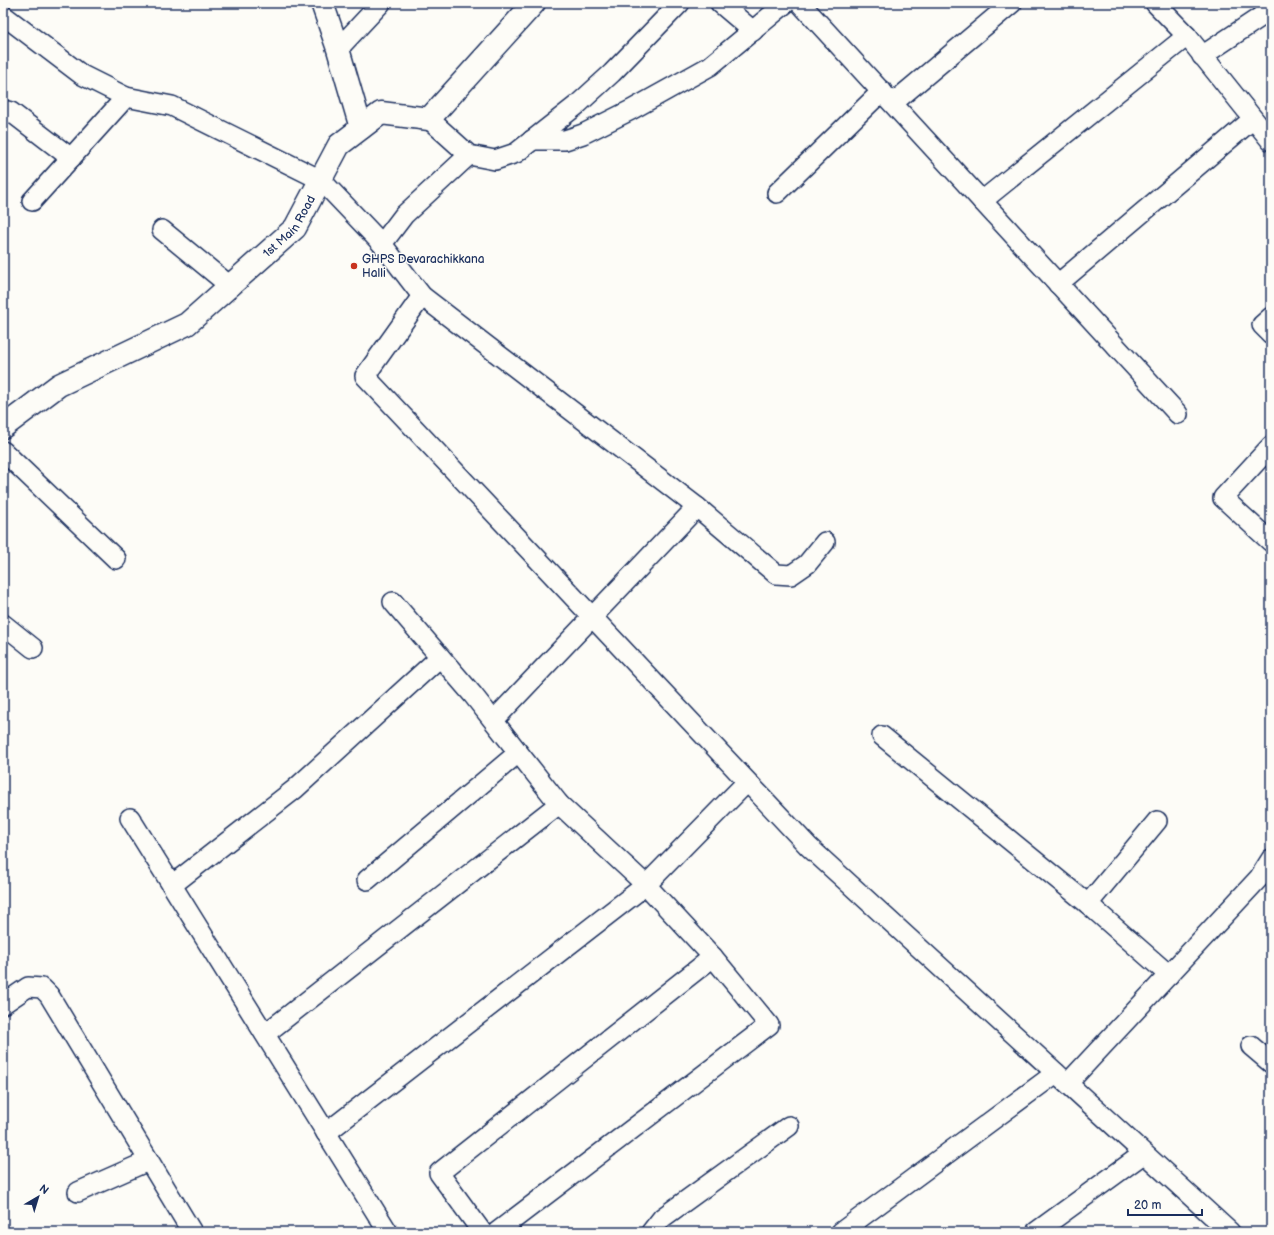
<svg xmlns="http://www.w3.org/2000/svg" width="1274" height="1235" font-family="'Balsamiq Sans',sans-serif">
  <rect width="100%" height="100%" fill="#fdfcf7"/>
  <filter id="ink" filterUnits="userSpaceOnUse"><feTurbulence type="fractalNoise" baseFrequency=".025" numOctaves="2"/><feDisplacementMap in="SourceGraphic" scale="8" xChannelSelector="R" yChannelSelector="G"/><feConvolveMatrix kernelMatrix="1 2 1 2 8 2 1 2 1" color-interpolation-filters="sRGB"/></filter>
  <g filter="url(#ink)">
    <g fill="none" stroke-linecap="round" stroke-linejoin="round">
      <g stroke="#1b2f5e" stroke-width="22">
        <g id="minor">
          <path d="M720 3 753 31"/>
          <path d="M800 3 1178 414"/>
          <path d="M1155 3 1187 36 1271 141"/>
          <path d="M3 15 82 75 126 97 172 106 321 180 382 244 422 296 697 507 776 574 791 575 807 564 825 542"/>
          <path d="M338 49 381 3"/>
          <path d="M1202 56 1271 10"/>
          <path d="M893 103 1012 3"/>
          <path d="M3 110 11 112 71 158"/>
          <path d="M429 119 469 155 495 160 516 153 577 105 612 73 680 3"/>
          <path d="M532 140H565L583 134 631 110 710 66 786 3"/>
          <path d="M777 193 882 91"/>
          <path d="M32 201 126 97"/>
          <path d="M982 201 1187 36"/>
          <path d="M162 230 230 286"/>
          <path d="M382 244 404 215 469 155"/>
          <path d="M1058 284 1253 119"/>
          <path d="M422 296 365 376 809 847 1230 1232"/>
          <path d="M1271 317 1262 325 1271 334"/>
          <path d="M1271 446 1223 498 1271 542"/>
          <path d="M3 451 116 559"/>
          <path d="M393 602 473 695 559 804 646 885 713 957 769 1025 497 1232"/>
          <path d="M3 624 33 648"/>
          <path d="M494 720 697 507"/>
          <path d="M882 736 1088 904 1169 975"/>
          <path d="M130 818 388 1232"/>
          <path d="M367 880 518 753"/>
          <path d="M172 885 295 789 440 657"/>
          <path d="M1088 904 1157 821"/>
          <path d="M3 1004 28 987 42 988 49 995 192 1232"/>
          <path d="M265 1034 559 804"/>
          <path d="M1251 1046 1271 1063"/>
          <path d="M1068 1083 1259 878 1271 859"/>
          <path d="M326 1133 646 885 747 782"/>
          <path d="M78 1192 148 1161"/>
          <path d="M482 1232 439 1173 713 957"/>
          <path d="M651 1232 662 1218 789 1126"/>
          <path d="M841 1232 1056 1073"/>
          <path d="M1036 1232 1143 1154"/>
        </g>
      </g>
      <g stroke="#1b2f5e" stroke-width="25">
        <g id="tertiary">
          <path d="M322 3 338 49 361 128"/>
          <path id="s1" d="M3 427 59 385 187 324 295 228 339 145 381 113 429 119 534 3"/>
        </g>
      </g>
      <use href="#minor" stroke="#fdfcf7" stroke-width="19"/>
      <use href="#tertiary" stroke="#fdfcf7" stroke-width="22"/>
    </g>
  </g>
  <circle fill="#c8321e" stroke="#fdfcf7" stroke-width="1.5" cx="354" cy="266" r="4"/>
  <g text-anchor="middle" stroke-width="3" stroke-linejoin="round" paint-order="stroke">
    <g font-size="12" fill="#1b2f5e" stroke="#fdfcf7">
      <text dy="4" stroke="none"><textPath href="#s1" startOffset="354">1st Main Road</textPath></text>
    </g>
    <g font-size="12" fill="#1b2f5e" stroke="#fdfcf7" text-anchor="start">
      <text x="362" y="263">GHPS Devarachikkana<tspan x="362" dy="14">Halli</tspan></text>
    </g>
  </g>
  <rect width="1274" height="1235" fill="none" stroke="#fdfcf7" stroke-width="16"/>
  <rect x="8" y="8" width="1258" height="1219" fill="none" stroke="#1b2f5e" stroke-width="1.5" filter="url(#ink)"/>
  <g transform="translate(38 1197) rotate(38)" stroke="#fdfcf7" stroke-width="3" paint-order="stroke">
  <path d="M0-3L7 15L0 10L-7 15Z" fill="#1b2f5e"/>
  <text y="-6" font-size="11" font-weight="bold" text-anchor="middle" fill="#1b2f5e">N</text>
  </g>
  <path d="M1128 1209v6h74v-6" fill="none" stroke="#1b2f5e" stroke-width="2"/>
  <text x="1134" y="1209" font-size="12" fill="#1b2f5e" stroke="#fdfcf7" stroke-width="3" paint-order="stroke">20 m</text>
</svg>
